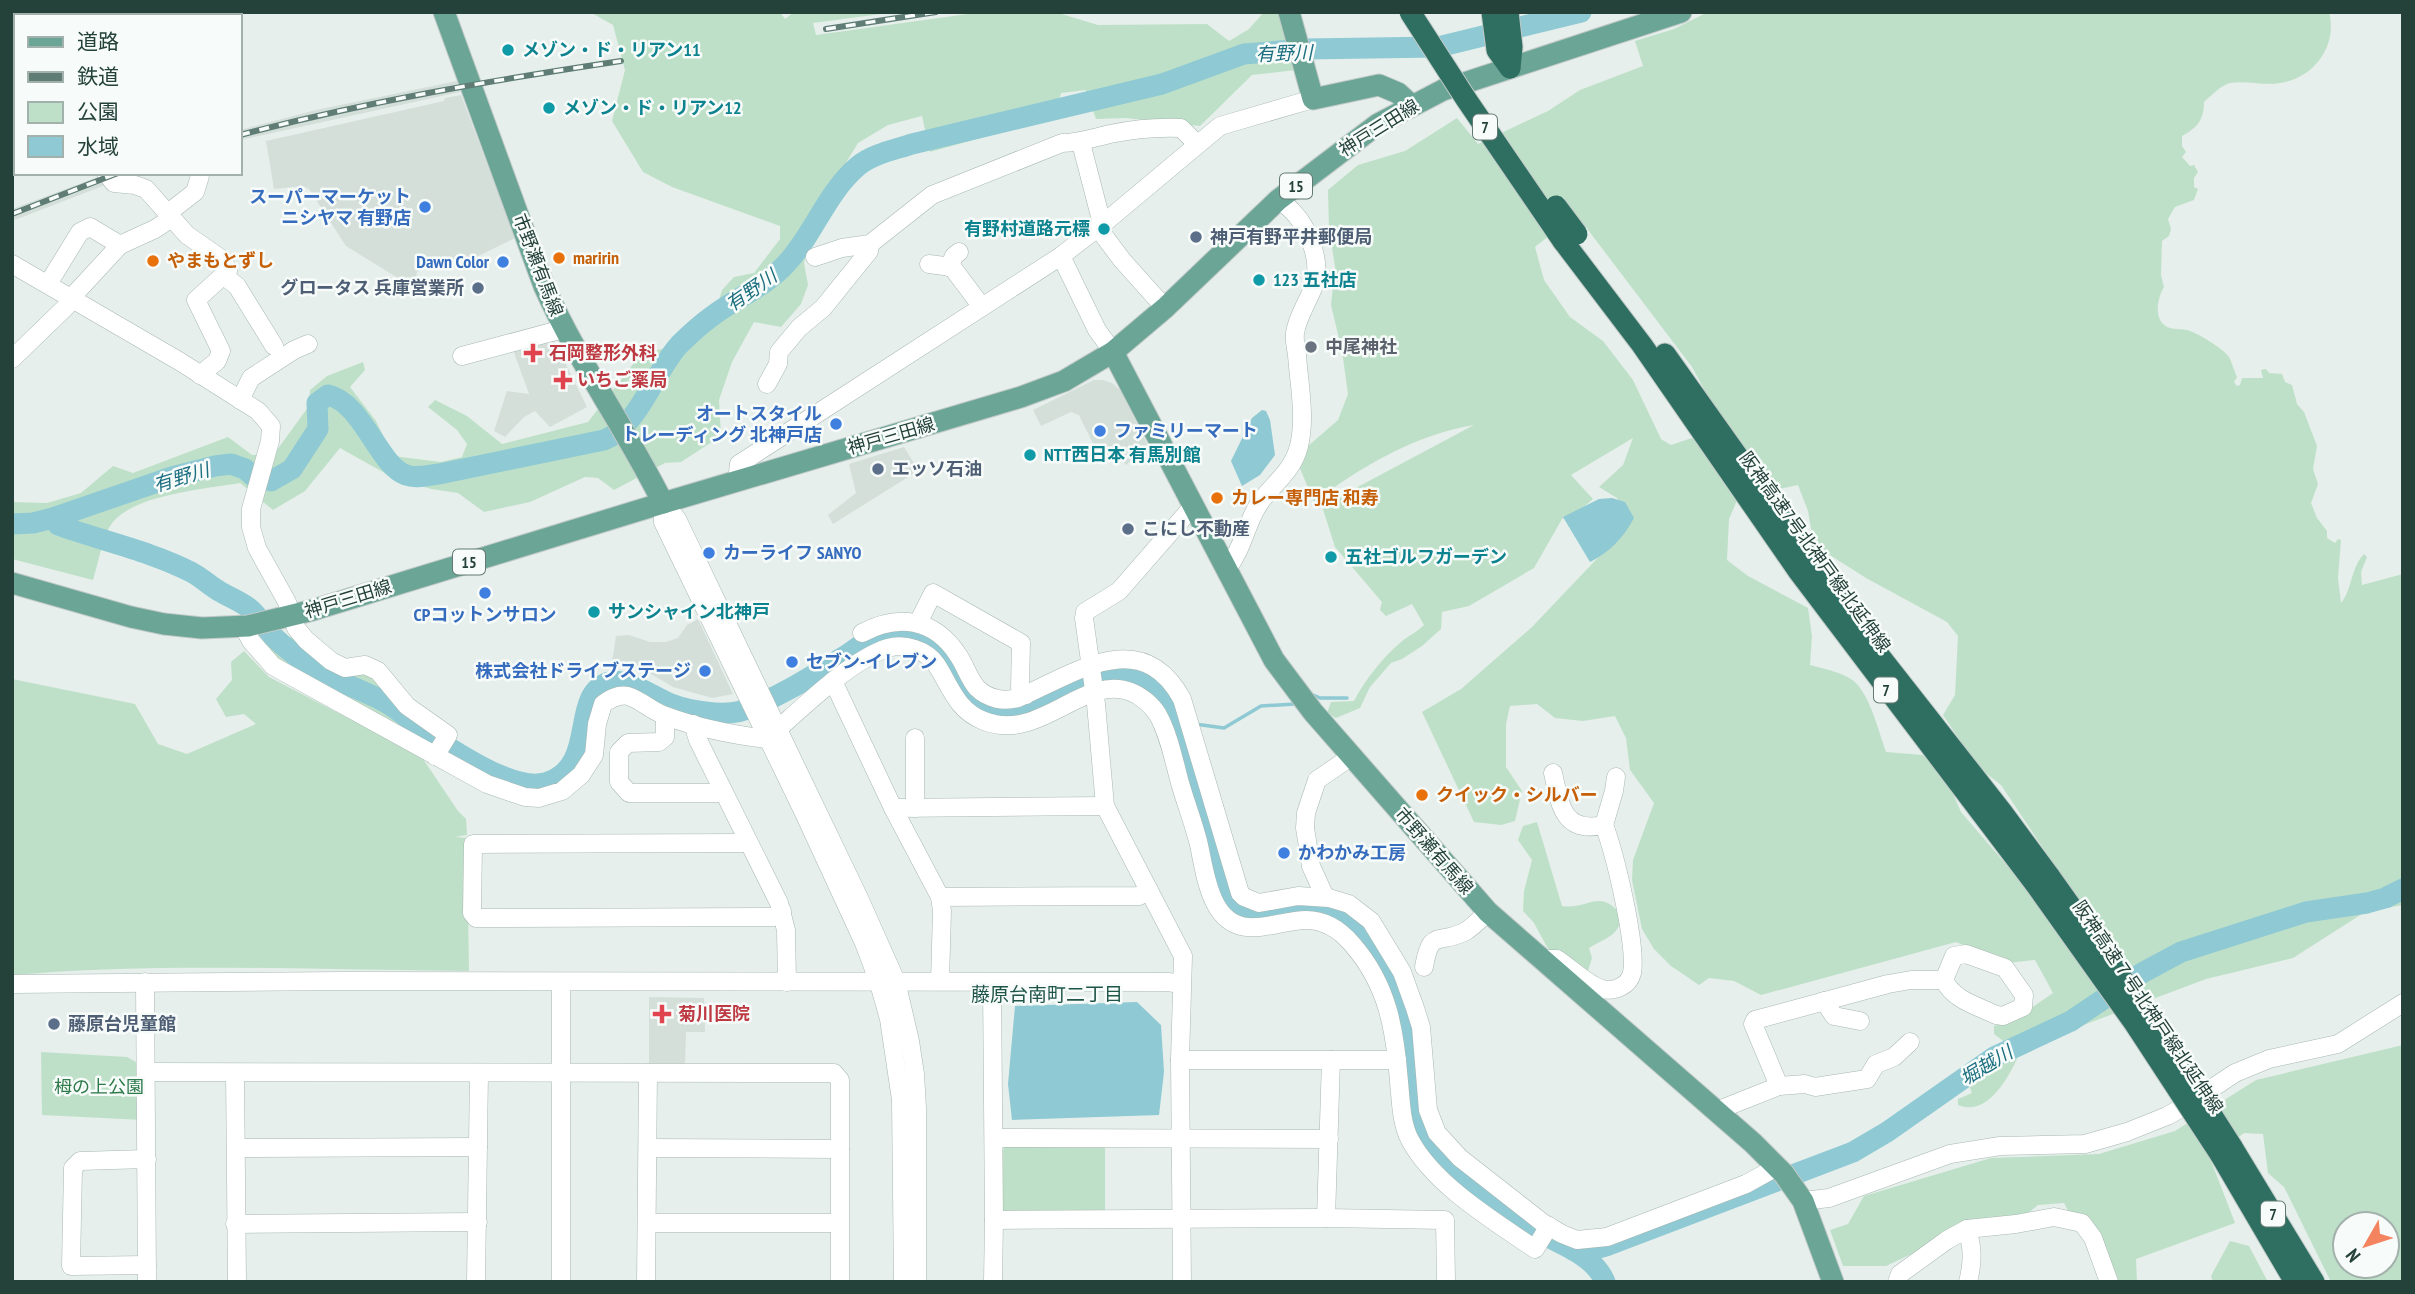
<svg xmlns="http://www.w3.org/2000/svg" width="2415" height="1294" font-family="'PT Sans Narrow','Noto Sans JP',sans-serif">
  <rect width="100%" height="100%" fill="#e6efeb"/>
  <g fill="#d4dfda">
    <path d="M457 81 460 92 240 140V130L316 110Z"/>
    <path d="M461 95 515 238 458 266 443 269 427 267 417 272 414 288 346 246 309 189 303 186 274 189 266 141 444 101 445 98Z"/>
    <path d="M103 175 108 184 12 221V209Z"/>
    <path d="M551 334 587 407 550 427 535 411 524 417 505 437 494 431 507 391 529 394 512 347Z"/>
    <path d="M1094 380H1103L1112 383 1121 391 1148 446 1126 465 1113 451 1101 460 1079 415 1071 412 1041 426 1033 410Z"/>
    <path d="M904 447 915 465 921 469 833 524 828 515 856 493 849 464Z"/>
    <path d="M698 619 733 694 712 698 673 687 643 669 612 662 616 636 629 635 650 642H666L678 638 687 625Z"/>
    <path d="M649 997 704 998 705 1032H686L685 1066H649Z"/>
  </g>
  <g fill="#bfe0c8" fill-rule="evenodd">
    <path d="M590 12H780L785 19 794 12H896L813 23 816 35 982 12H1055L1098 25 1207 24 1229 41 1249 29 1264 12H1280L1296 70 1252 75 1200 126 1126 118 1096 119 1086 90 1061 93 1056 117 930 152 922 116 888 125 858 143 833 184 830 211 808 244 804 263 808 285 801 304 781 327 754 322 732 362 719 400 721 436 681 462 665 463 614 490 598 478 585 477 530 502 484 512 458 493 431 489 390 476 340 448 305 491 273 510 240 483C205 489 126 495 109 528 101 544 98 564 93 580L12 559V502L47 503 81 493 113 466 133 473 228 437 252 455 274 454 309 406 310 390 327 376 363 362 365 370 350 387 376 421 393 456 441 462 462 457 467 444 457 430 428 407 435 400 467 416 502 444 588 422 640 355 690 341 712 323 722 290 734 277 754 273 780 239V226L672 187 643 172 612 121 625 70 613 25Z"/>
    <path d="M1708 12H2329C2338 46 2314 78 2280 83 2264 86 2246 80 2230 83 2221 85 2211 96 2204 102 2204 120 2197 128 2182 136V146L2186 152 2182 157 2190 166 2194 165 2198 172 2194 178V187L2198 189 2194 200 2175 207 2168 219 2171 229 2169 236 2162 241 2161 275 2164 287C2159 295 2154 313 2162 323 2169 331 2179 328 2187 330 2196 332 2224 349 2229 357 2232 362 2234 371 2237 377L2234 382 2237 386 2240 385 2242 378H2263L2261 370 2266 369 2269 373 2282 374 2285 382 2292 385 2297 404 2304 412 2317 446 2313 469 2318 484 2311 503 2317 518 2327 531V538L2335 543 2338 539 2341 540 2338 578 2341 603C2353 588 2350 569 2364 554L2367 557 2361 572 2362 585 2403 574V905L2365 912 2293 958 2206 979 2057 1035 2020 1052C2011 1074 1988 1118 1958 1105V1099L1972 1093 1967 1081 2007 1044 1994 1034V1026L2014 1020 2053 993 2035 960 2007 963 1956 942 1761 995 1734 981 1709 978 1699 985 1671 966 1654 949 1642 929 1632 880 1633 860 1654 803 1630 770 1626 738 1615 716 1583 721 1555 718 1537 704 1510 706 1506 724V767L1522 791 1515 821 1501 825 1474 822 1422 712 1461 689 1532 627 1630 524 1617 498 1599 487 1623 465 1633 438 1571 475 1593 499 1580 510 1562 519 1534 568 1469 606 1442 612 1441 629 1422 646 1402 659 1391 663 1370 687 1360 708 1336 718 1327 713 1331 702 1354 701C1365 680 1382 658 1401 642 1408 636 1416 633 1424 625L1412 604 1386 616 1380 610 1382 602 1335 547 1322 506 1474 425C1417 434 1360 467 1314 502L1299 466 1308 446 1338 420 1348 394 1342 351 1331 305 1335 266 1329 230 1328 190 1358 165 1405 151 1457 118 1478 144 1548 111 1580 90 1643 66 1635 41 1674 29ZM1576 214 1692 367 1710 400 1728 426 1671 445 1661 439 1633 380 1603 341 1570 317 1544 280 1535 247ZM1798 485 1808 511 1814 545 1866 578 1947 622 1958 636 1955 695 1943 715 1978 767 2001 785 2059 872 2028 890 1961 812 1949 785 1923 755 1886 752C1879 732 1871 700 1857 684 1847 673 1824 669 1810 665L1812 636 1808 608 1748 576 1727 560 1729 519 1738 498Z"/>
    <path d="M297 636 373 674 390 696 384 711 413 731 417 739 276 663 263 642Z"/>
    <path d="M244 651 269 677 346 717 404 741 417 750 458 811 466 819 467 835 455 837 467 838 469 971C317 970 163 962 12 975V679L135 704 158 744 187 754 256 724 244 714 226 717 216 699 232 680 231 662Z"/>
    <path d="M1537 822 1562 906C1589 910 1598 888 1621 914 1621 936 1605 938 1589 948L1592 958 1587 974 1563 968 1547 947 1534 923 1523 911 1524 891 1532 860 1518 840 1523 826Z"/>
    <path d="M2403 1045V1282H2331L2284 1187 2268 1173 2263 1134 2244 1133 2210 1158 2235 1223 2136 1259 2137 1282H2106L2064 1203 2038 1205 2021 1219 1924 1248 1886 1266H1843L1830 1230 1848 1224 1864 1196 1991 1158 2099 1154 2175 1131 2256 1080ZM2345 1224H2387V1266H2345Z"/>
    <path d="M41 1052 127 1057 141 1065 143 1120 42 1115Z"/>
    <path d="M1105 1142V1213L1005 1214 1001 1208V1153L1006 1145Z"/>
    <path d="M2230 1241 2249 1246 2268 1282H2213L2211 1276Z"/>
  </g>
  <g fill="#8ec9d4">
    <path d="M1262 410 1266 411 1270 420 1275 455 1260 475 1242 486 1231 461 1252 418Z"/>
    <path d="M1612 498 1625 502 1634 518C1623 538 1610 552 1590 562L1563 517 1599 499Z"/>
    <path d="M1137 1002 1161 1025 1164 1072 1159 1115 1012 1120 1008 1084 1015 1006Z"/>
  </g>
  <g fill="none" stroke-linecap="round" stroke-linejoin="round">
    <g stroke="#8ec9d4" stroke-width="3.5">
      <path d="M1311 694 1320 698H1347"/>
      <path d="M1195 724 1224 728 1261 706 1296 704"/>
    </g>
    <g stroke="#8ec9d4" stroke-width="21">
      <path d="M53 518 58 525C102 541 150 551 191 572 201 577 210 586 219 591 229 597 240 601 249 608 259 616 266 629 275 638 283 646 293 653 301 660 327 679 357 687 385 702 403 712 417 727 434 738 459 754 514 791 545 783 600 767 568 695 609 682 627 677 653 697 671 704 690 711 724 717 744 710 780 697 812 676 845 656 856 649 867 639 879 635 886 632 899 631 906 632 956 642 961 712 1008 713 1021 713 1035 705 1046 699 1082 682 1129 654 1163 694 1168 700 1172 710 1176 717L1229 891C1231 895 1234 902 1237 905 1256 923 1292 906 1314 906 1330 905 1346 914 1358 924 1390 951 1409 1018 1414 1058 1418 1086 1413 1117 1430 1141 1449 1168 1501 1208 1530 1227 1554 1243 1593 1252 1605 1282"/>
      <path d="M12 524 33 523 53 518 172 477 215 466 231 464 245 469 253 476 271 481 292 469 318 429 317 403 328 395C363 403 378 465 406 475 416 479 429 475 439 474L604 440C638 427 655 371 679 345 689 335 700 325 711 317 736 298 763 288 785 265 813 236 826 193 858 166 872 154 894 150 912 144L1162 84 1244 54 1305 49 1438 47 1581 12"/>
      <path d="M1573 1250 1585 1252 1606 1246 1853 1152 1887 1132 1994 1057 2071 1021 2142 973 2181 952 2306 912 2367 903 2385 898 2403 889"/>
    </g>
    <g stroke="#a8b8b2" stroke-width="19">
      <g id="minor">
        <path d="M75 12V16"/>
        <path d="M12 46 15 43"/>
        <path d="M1081 143 1101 220 1104 223"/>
        <path d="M106 173 114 183 135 185 146 189 187 235 223 260 228 271 196 300 221 351 217 361 200 375"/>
        <path d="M168 213 195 192 200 176"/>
        <path d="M1098 228 1122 260 1165 308"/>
        <path d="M1061 256 1097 330 1113 352"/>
        <path d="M815 257 842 248 870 244 932 195 1062 143C1079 143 1093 138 1110 134 1134 129 1157 127 1181 128L1197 144"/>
        <path d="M12 264 179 361 258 411 271 426 270 441 251 509V527L257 548 287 602 296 628 306 640 331 661 345 668 365 665 378 671 407 706 448 735 435 756"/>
        <path d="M929 264 952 267 982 307"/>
        <path d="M949 267 954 256 959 252"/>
        <path d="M224 276 237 286 274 346"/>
        <path d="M48 284 80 232 90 227 120 245 155 229 170 219"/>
        <path d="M71 298 120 245"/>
        <path d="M462 356 563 329"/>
        <path d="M12 359 74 299"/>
        <path d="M767 384 778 364 779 352 799 328 823 308 869 251 870 244"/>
        <path d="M240 400 251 378 294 350 308 344"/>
        <path d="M737 481 739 464 1061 256 1104 223 1220 126 1313 99"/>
        <path d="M663 503 677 519 859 898 896 981 910 1041 915 1074 917 1108V1282"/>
        <path d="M663 503V522L804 813 864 943 878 980 889 1019 901 1100 903 1282"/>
        <path d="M1227 569C1242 550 1245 528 1257 507 1270 485 1292 474 1299 446 1306 417 1299 384 1297 355 1296 348 1294 340 1295 333 1297 318 1307 303 1313 288 1324 259 1305 215 1278 200"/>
        <path d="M918 623 933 593 1021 643 1020 688 1026 695"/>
        <path d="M243 626 251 641 273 666 487 784 525 797 539 798 562 791 581 775 594 755 597 724 603 704C610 699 618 694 628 696 641 700 653 712 666 716 698 728 734 735 767 739"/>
        <path d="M862 633C898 614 934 618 958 655 965 665 969 679 977 688 988 699 1004 702 1018 698 1074 674 1141 624 1182 699L1240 893 1244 897 1259 903 1298 896 1329 898 1349 904 1371 921 1402 972 1415 1008 1421 1027 1428 1110 1437 1133 1460 1158 1543 1223 1562 1234 1577 1240 1607 1237 1746 1184 1777 1167"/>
        <path d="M833 681 893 808 940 897 942 911 940 981"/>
        <path d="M665 716V737L659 742 628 743 619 752V782L629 793H724"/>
        <path d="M693 724 698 740 779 903 786 930 787 982"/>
        <path d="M778 729C805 705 854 658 888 648 904 643 926 650 936 664 951 687 956 710 984 721 1040 743 1084 673 1131 692 1141 696 1152 705 1158 715 1169 735 1174 761 1180 783 1186 804 1194 824 1199 845 1203 864 1206 886 1215 903 1236 944 1273 921 1306 920 1324 920 1340 930 1352 944 1388 985 1395 1030 1399 1082 1401 1101 1401 1123 1410 1140 1434 1185 1494 1221 1535 1249L1549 1226"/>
        <path d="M893 808 1105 806"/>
        <path d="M915 808V738"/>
        <path d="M1604 825 1614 791 1616 777"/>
        <path d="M749 843 473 844 472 913 476 918 773 917 782 911"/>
        <path d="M940 897 1139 896 1149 890"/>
        <path d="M1325 897 1311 866 1305 828 1306 813 1317 780 1352 756"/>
        <path d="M1546 964 1549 959H1557C1571 968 1586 984 1602 989 1614 992 1629 986 1632 973 1637 945 1615 854 1604 825 1563 834 1560 805 1553 773"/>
        <path d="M1424 967C1431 927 1438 946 1466 931 1474 926 1481 918 1488 912"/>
        <path d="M145 982 147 1282"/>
        <path d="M561 982V1282"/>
        <path d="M992 982 994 1220 1326 1218 1445 1220 1446 1282"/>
        <path d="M12 984 344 981 1168 982 1181 984"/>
        <path d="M1824 1001 1834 1016 1860 1021"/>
        <path d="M1180 1060H1331L1326 1218"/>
        <path d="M1331 1060H1397"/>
        <path d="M147 1072 834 1073 840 1080V1282"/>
        <path d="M235 1073 237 1282"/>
        <path d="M1779 1086 1805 1084 1815 1087 1867 1079 1876 1064 1894 1057 1910 1042"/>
        <path d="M1716 1111 1779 1086 1753 1024 1755 1020 1888 984 1911 980H1944C1953 1000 1978 1006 1996 1015L2003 1016 2023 1007 2024 995 2005 968 1966 954 1954 956 1944 980"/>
        <path d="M994 1138 1329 1139"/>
        <path d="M236 1148 478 1147"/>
        <path d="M648 1148 840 1149"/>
        <path d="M147 1159 80 1161 73 1168 71 1266 147 1265"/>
        <path d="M1803 1201 1829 1198 1950 1154 2000 1146 2085 1144 2127 1132 2167 1116 2187 1105 2235 1073 2269 1059 2338 1044 2403 1003"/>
        <path d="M647 1223H839"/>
        <path d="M235 1224 478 1222"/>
        <path d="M1967 1229C1973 1248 1973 1262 1968 1282"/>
        <path d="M476 1282 479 1073"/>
        <path d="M646 1282 648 1073"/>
        <path d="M993 1282 994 1220"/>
        <path d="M1182 1282 1180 1060 1183 956 1105 806 1096 704 1084 618 1085 612 1119 591 1187 513 1195 508"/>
        <path d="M1897 1282 1900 1274 1947 1240 1967 1229 2016 1224 2054 1217 2082 1223 2093 1238 2109 1282"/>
      </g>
    </g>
    <g stroke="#c2cac8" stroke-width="23">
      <g id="major">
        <path d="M444 12 544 286C578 362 626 429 663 503"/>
        <path d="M1289 12 1313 99 1379 85 1398 93 1411 105"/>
        <path d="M1113 352 1274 660 1313 712 1488 912 1753 1143 1784 1174 1803 1201 1833 1282"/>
        <path d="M12 583 131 617 164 624 202 628 248 626 313 610 663 503 1021 397 1064 381 1113 352 1165 308 1278 200 1378 124 1443 90 1681 12"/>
      </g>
    </g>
    <g stroke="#c2cac8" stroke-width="23">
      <g id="highway">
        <path d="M1492 12 1497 50 1510 68"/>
        <path d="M1508 12 1512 47 1510 68"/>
        <path d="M1563 241 1642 345 1799 572 2036 885"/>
        <path d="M1665 354 1878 654 2002 812 2050 877"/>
        <path d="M2232 1147 2314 1282"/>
        <path d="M2220 1154 2295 1282"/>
      </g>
    </g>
    <use href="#minor" stroke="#fff" stroke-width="18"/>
    <use href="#major" stroke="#6aa596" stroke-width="21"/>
    <use href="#highway" stroke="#2f6f62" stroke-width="21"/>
    <g stroke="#5f7d75" stroke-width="6">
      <g id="rail">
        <path d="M826 29 936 12"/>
        <path d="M240 135C365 102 493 80 621 61"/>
        <path d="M12 214 118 173"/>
      </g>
    </g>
    <use href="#rail" stroke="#f7fbf9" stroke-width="3.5" stroke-dasharray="10" stroke-linecap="butt"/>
    <g stroke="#c2cac8" stroke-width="23" stroke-linecap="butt">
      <g id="highway-bridge">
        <path d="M1410 12 1466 99 1563 241"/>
        <path d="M1556 206 1577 234"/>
        <path d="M2050 877 2148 1015 2232 1147"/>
        <path d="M2036 885 2135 1024 2220 1154"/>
      </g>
    </g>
    <use href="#highway-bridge" stroke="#2f6f62" stroke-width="21"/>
  </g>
  <g fill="#0f9aa8" stroke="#f7fbf9" stroke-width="2.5">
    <circle cx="508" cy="50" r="7"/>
    <circle cx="549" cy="108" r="7"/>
    <circle cx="1104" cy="229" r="7"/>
    <circle cx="1259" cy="280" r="7"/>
    <circle cx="1030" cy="455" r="7"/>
    <circle cx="1331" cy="557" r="7"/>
    <circle cx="594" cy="612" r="7"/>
  </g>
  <g fill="#3f7fe0" stroke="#f7fbf9" stroke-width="2.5">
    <circle cx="425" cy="207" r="7"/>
    <circle cx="503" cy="262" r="7"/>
    <circle cx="836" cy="424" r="7"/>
    <circle cx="1100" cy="431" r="7"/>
    <circle cx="709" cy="553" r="7"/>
    <circle cx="485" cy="593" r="7"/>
    <circle cx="792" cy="662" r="7"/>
    <circle cx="705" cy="671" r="7"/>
    <circle cx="1284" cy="853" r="7"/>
  </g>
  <g fill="#5c6f8a" stroke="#f7fbf9" stroke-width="2.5">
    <circle cx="1196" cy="237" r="7"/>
    <circle cx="478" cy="288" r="7"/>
    <circle cx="878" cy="469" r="7"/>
    <circle cx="1128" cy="529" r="7"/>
    <circle cx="54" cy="1024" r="7"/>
  </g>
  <g fill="#e8710a" stroke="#f7fbf9" stroke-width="2.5">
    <circle cx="559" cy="258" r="7"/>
    <circle cx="153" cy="261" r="7"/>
    <circle cx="1217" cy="498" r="7"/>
    <circle cx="1422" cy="795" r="7"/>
  </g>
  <circle fill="#6b7280" stroke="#f7fbf9" stroke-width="2.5" cx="1311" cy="347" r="7"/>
  <g fill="#e0444e" stroke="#f7fbf9" stroke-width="2.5">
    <path d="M529.5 342.5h7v7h7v7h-7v7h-7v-7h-7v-7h7z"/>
    <path d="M559.5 369.5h7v7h7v7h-7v7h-7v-7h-7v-7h7z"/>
    <path d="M658.5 1003.5h7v7h7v7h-7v7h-7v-7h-7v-7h7z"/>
  </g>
  <g text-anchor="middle" stroke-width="5" stroke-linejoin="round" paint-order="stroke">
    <g fill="#f7fbf9" stroke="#637a73" stroke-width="2">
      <rect x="1473" y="114.5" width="24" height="25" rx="5"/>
      <rect x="1280" y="173.5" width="32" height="25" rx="5"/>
      <rect x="453" y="549.5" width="32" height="25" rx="5"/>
      <rect x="1874" y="677.5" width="24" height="25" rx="5"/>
      <rect x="2261" y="1201.5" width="24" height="25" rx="5"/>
    </g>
    <g font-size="16" font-weight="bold" fill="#24423a">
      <text x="1485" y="133">7</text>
      <text x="1296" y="192">15</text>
      <text x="469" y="568">15</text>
      <text x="1886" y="696">7</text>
      <text x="2273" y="1220">7</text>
    </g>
    <g font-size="18" font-weight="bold" fill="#0d838f" stroke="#f7fbf9" text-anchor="start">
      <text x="522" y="56">メゾン・ド・リアン11</text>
      <text x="563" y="114">メゾン・ド・リアン12</text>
      <text x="1090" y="235" text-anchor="end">有野村道路元標</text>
      <text x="1273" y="286">123 五社店</text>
      <text x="1044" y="461">NTT西日本 有馬別館</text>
      <text x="1345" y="563">五社ゴルフガーデン</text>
      <text x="608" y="618">サンシャイン北神戸</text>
    </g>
    <g font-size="18" fill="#24423a" stroke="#f7fbf9">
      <text transform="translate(1379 128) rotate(-32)" y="6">神戸三田線</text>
      <text transform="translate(538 265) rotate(69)" y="6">市野瀬有馬線</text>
      <text transform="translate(891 436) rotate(-16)" y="6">神戸三田線</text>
      <text transform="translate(1815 552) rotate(54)" y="6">阪神高速7号北神戸線北延伸線</text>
      <text transform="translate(348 599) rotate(-17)" y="6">神戸三田線</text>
      <text transform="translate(1434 851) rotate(49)" y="6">市野瀬有馬線</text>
      <text transform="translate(2148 1007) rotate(56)" y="6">阪神高速７号北神戸線北延伸線</text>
    </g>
    <g font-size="18" font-weight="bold" fill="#366cbe" stroke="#f7fbf9" text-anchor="end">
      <text x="411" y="203">スーパーマーケット<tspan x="411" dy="21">ニシヤマ 有野店</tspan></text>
      <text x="489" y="268">Dawn Color</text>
      <text x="822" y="420">オートスタイル<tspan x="822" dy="21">トレーディング 北神戸店</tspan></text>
      <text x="1114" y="437" text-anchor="start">ファミリーマート</text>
      <text x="723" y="559" text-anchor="start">カーライフ SANYO</text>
      <text x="485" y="621" text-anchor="middle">CPコットンサロン</text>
      <text x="806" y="668" text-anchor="start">セブン-イレブン</text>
      <text x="691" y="677">株式会社ドライブステージ</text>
      <text x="1298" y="859" text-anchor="start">かわかみ工房</text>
    </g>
    <g font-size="18" font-weight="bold" fill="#4e5e75" stroke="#f7fbf9" text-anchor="start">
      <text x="1210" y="243">神戸有野平井郵便局</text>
      <text x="464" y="294" text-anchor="end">グロータス 兵庫営業所</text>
      <text x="892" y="475">エッソ石油</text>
      <text x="1142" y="535">こにし不動産</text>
      <text x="68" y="1030">藤原台児童館</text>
    </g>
    <g font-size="18" font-weight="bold" fill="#c56008" stroke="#f7fbf9" text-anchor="start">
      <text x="573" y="264">maririn</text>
      <text x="167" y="267">やまもとずし</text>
      <text x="1231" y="504">カレー専門店 和寿</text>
      <text x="1436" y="801">クイック・シルバー</text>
    </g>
    <g font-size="18" font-weight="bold" fill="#5b616d" stroke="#f7fbf9" text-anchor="start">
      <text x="1325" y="353">中尾神社</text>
    </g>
    <g font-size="18" font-weight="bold" fill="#be3a42" stroke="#f7fbf9" text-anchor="start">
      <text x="549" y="359">石岡整形外科</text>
      <text x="577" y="386">いちご薬局</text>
      <text x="678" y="1020">菊川医院</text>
    </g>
    <g font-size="18" fill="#2d7a4b" stroke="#f7fbf9">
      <text x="99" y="1093">栂の上公園</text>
    </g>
    <g font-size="19" font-style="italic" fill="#1c6f80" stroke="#f7fbf9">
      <text transform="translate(1284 53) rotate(-2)" y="7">有野川</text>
      <text transform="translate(751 290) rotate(-35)" y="7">有野川</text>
      <text transform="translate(181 477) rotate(-17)" y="7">有野川</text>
      <text transform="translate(1986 1065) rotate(-31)" y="7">堀越川</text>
    </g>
    <g font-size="19" fill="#1f5548" stroke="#f7fbf9">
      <text x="1047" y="1001">藤原台南町二丁目</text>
    </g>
  </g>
  <rect width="2415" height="1294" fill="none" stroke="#24423a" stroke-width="28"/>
  <rect x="14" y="14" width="228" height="161" fill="#f7fbf9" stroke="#a3b1ad" stroke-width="2"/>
  <rect x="28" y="37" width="35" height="10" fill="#6aa596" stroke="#a3b1ad" stroke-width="2"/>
  <text x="77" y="49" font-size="21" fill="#24423a">道路</text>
  <rect x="28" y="72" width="35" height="10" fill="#5f7d75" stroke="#a3b1ad" stroke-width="2"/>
  <text x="77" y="84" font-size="21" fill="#24423a">鉄道</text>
  <rect x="28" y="102" width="35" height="21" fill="#bfe0c8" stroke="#a3b1ad" stroke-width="2"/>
  <text x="77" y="119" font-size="21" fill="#24423a">公園</text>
  <rect x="28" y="136" width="35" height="21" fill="#8ec9d4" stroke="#a3b1ad" stroke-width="2"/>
  <text x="77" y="154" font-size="21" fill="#24423a">水域</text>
  <g transform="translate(2366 1245) rotate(231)"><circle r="33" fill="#f7fbf9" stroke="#a3b1ad" stroke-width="2"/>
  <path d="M0-5L12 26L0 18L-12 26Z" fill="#f4845f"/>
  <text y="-10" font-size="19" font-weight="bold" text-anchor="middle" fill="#24423a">N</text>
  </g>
</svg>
